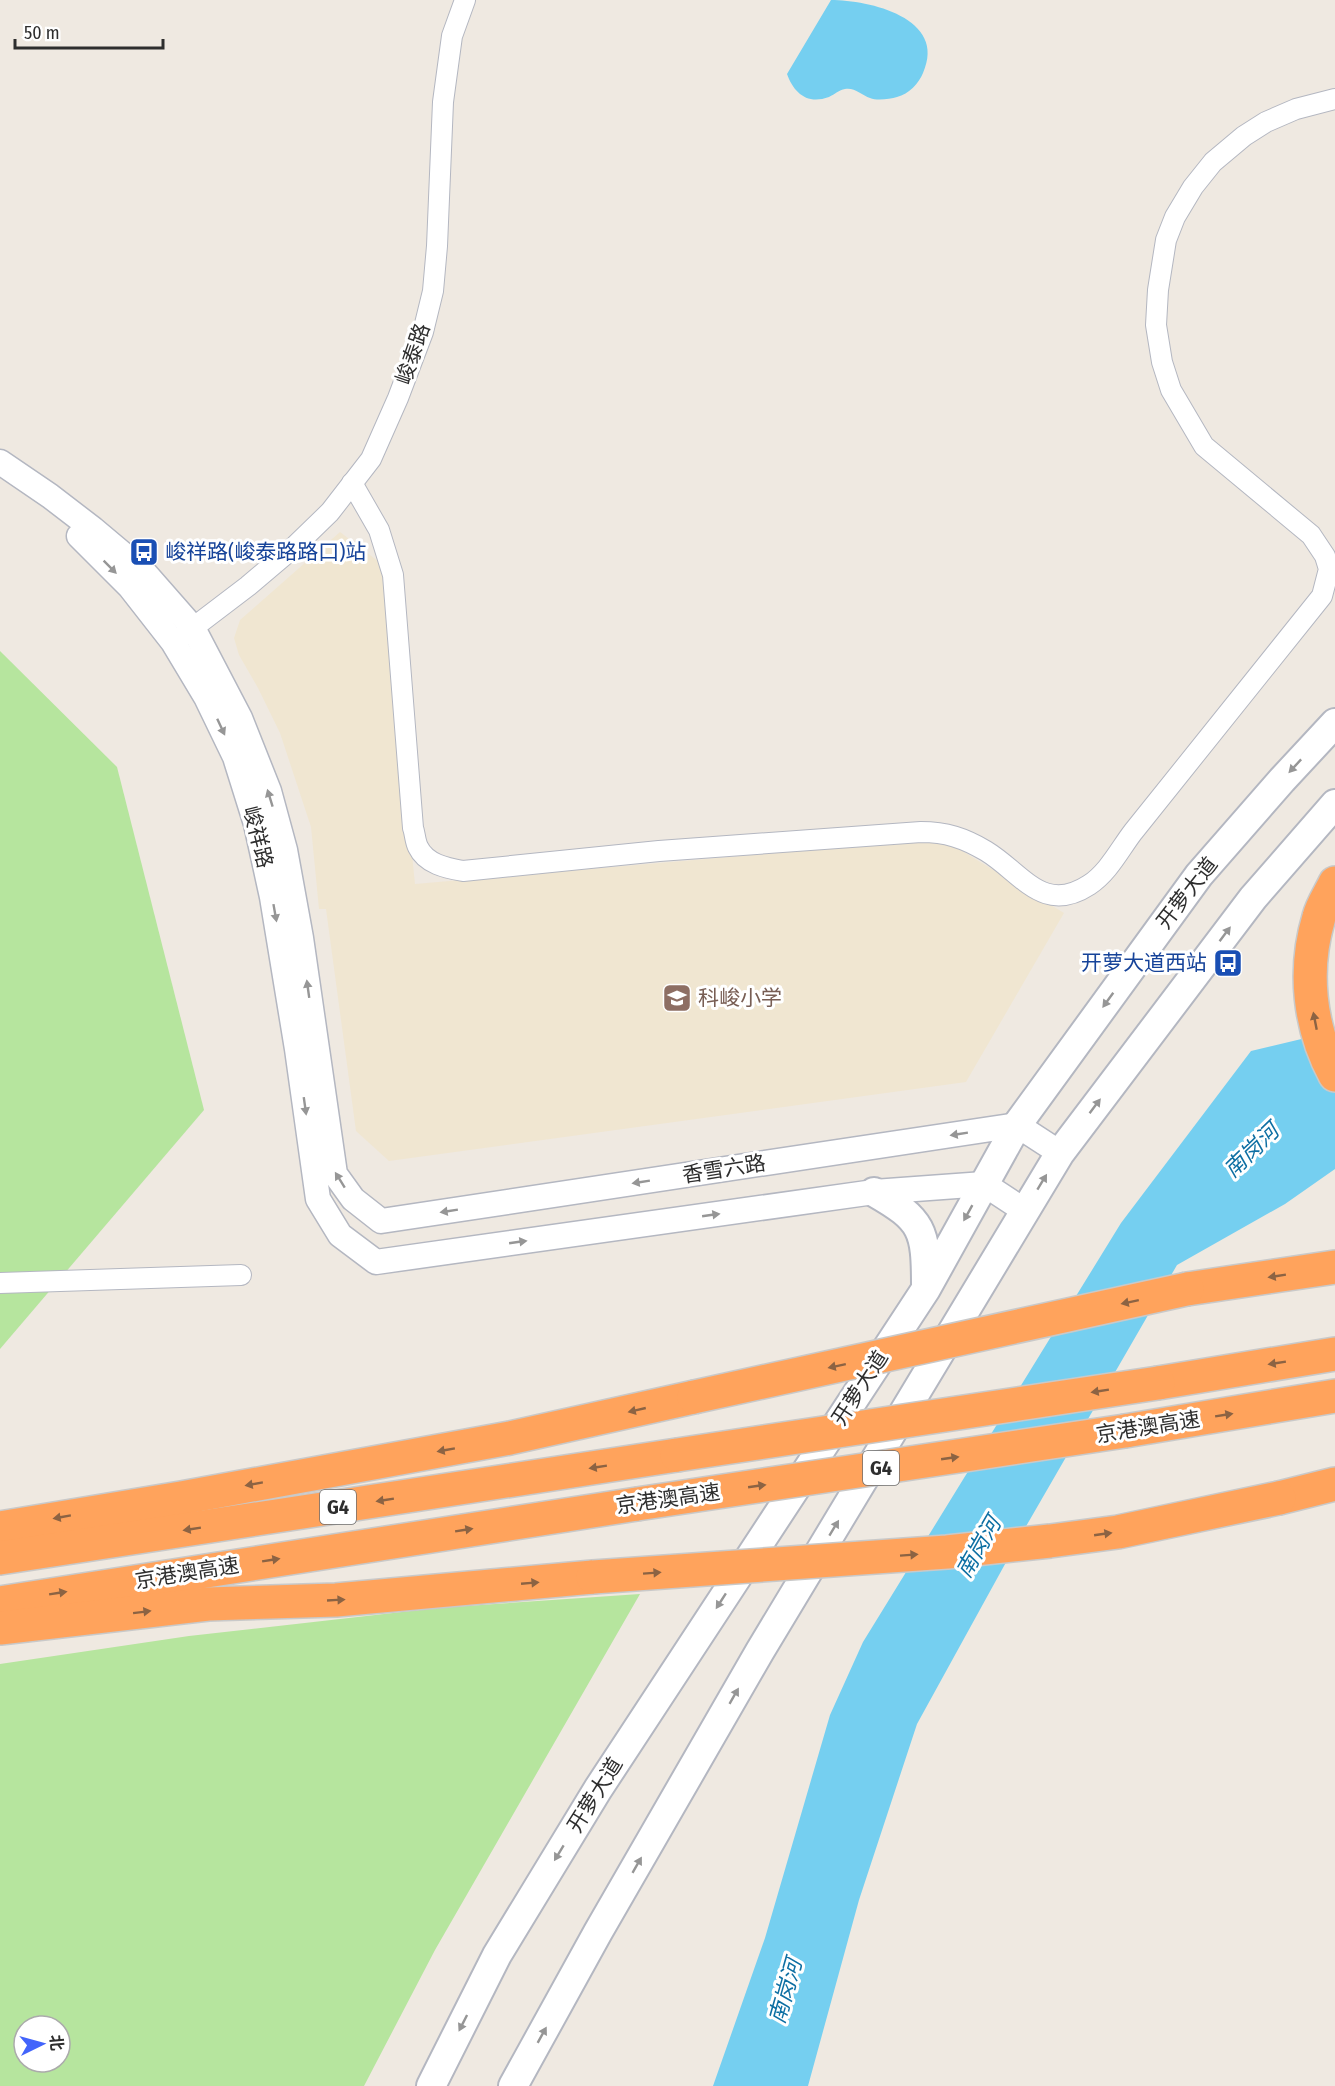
<svg xmlns="http://www.w3.org/2000/svg" width="1335" height="2086" font-family="'Fira Sans Condensed','Noto Sans SC',sans-serif">
  <rect width="100%" height="100%" fill="#efe9e1"/>
  <path fill="#f0e6d1" d="M340 532 383 565 415 884 916 841 954 846 1064 913 966 1082 389 1161 356 1131 326 909H319L311 827 280 733 258 688 239 655 234 638 240 620Z"/>
  <g fill="#b6e59e" fill-rule="evenodd">
    <path d="M0 651 117 767 204 1110 0 1349Z"/>
    <path d="M640 1594 435 1950 364 2086H0V1664L189 1636 437 1608ZM24 2026H60V2062H24Z"/>
  </g>
  <g fill="#75cff0">
    <path d="M831 0C869 0 948 18 923 73 919 83 909 94 897 97 890 99 877 101 870 98 862 95 854 87 845 89 839 90 835 94 829 97 807 105 794 93 787 74Z"/>
    <path d="M1335 1031V1169L1285 1204 1177 1265 1021 1535 917 1724 859 1900 808 2086H713L765 1938 830 1715 863 1642 1121 1223 1251 1051Z"/>
  </g>
  <g fill="none" stroke-linecap="round" stroke-linejoin="round">
    <g stroke="#b4b7c1" stroke-width="22">
      <g id="minor">
        <path d="M352 483 379 530 393 575 413 828C415 833 415 841 418 847 426 864 446 868 463 871L659 851 921 832C946 832 964 838 986 851 1022 873 1043 915 1089 885 1108 873 1120 849 1133 832L1322 596 1329 569 1325 556 1311 535 1204 446 1171 390 1162 362 1156 325 1158 290 1166 240 1175 217 1193 187 1213 162 1244 136 1266 122 1296 109 1335 99"/>
        <path d="M181 637 248 586 294 547 330 512 371 459 398 398 423 332 433 291 437 246 443 102 452 36 465 0"/>
        <path d="M0 1283 241 1275"/>
      </g>
    </g>
    <g stroke="#b4b7c1" stroke-width="27">
      <g id="tertiary">
        <path d="M0 462 50 496 93 529 143 571 193 628 240 718 269 791 285 850 301 938 335 1174 353 1199 381 1221 1017 1125 1060 1153"/>
        <path d="M79 536 130 587 173 642 206 697 235 757 256 824 272 897 297 1049 318 1199 340 1235 376 1262 874 1192 984 1184 1025 1211"/>
      </g>
    </g>
    <g stroke="#b4b7c1" stroke-width="32">
      <g id="secondary">
        <path d="M874 1192C923 1220 926 1230 926 1286"/>
        <path d="M431 2086 497 1955 598 1789 926 1289 1017 1125 1199 875 1282 780 1335 723"/>
        <path d="M513 2086 598 1932 760 1651 1060 1153 1253 898 1335 804"/>
      </g>
    </g>
    <g stroke="#c9c9c9" stroke-width="36">
      <g id="motorway">
        <path d="M1335 883C1330 894 1322 905 1319 917 1303 970 1309 1027 1335 1075"/>
        <path d="M1187 1289 1335 1267"/>
        <path d="M1158 1383 1335 1354"/>
        <path d="M1125 1431 1335 1396"/>
        <path d="M1279 1498 1335 1484"/>
        <path d="M0 1528 181 1498 510 1438 694 1397"/>
        <path d="M0 1558 677 1455"/>
        <path d="M0 1603 637 1504"/>
        <path d="M0 1628 208 1604 336 1600 593 1577"/>
      </g>
    </g>
    <use href="#minor" stroke="#fff" stroke-width="20"/>
    <use href="#tertiary" stroke="#fff" stroke-width="24"/>
    <use href="#secondary" stroke="#fff" stroke-width="28"/>
    <use href="#motorway" stroke="#ffa35c" stroke-width="33"/>
    <g stroke="#c9c9c9" stroke-width="36" stroke-linecap="butt">
      <g id="motorway-bridge">
        <path d="M694 1397 1187 1289"/>
        <path d="M677 1455 1158 1383"/>
        <path d="M637 1504 1125 1431"/>
        <path d="M593 1577 947 1552 1050 1541 1118 1532 1279 1498"/>
      </g>
    </g>
    <use href="#motorway-bridge" stroke="#ffa35c" stroke-width="33"/>
  </g>
  <defs><path id="oneway-solid" d="M-6-.8H1V-3.2L6.5 0L1 3.2V.8H-6Z" transform="scale(1.5)"/></defs>
  <g fill="#969696">
    <use href="#oneway-solid" transform="translate(110 567) rotate(45)"/>
    <use href="#oneway-solid" transform="translate(221 727) rotate(65)"/>
    <use href="#oneway-solid" transform="translate(1295 766) rotate(133)"/>
    <use href="#oneway-solid" transform="translate(270 798) rotate(-107)"/>
    <use href="#oneway-solid" transform="translate(275 913) rotate(80)"/>
    <use href="#oneway-solid" transform="translate(1225 934) rotate(-53)"/>
    <use href="#oneway-solid" transform="translate(308 989) rotate(-98)"/>
    <use href="#oneway-solid" transform="translate(1108 1000) rotate(126)"/>
    <use href="#oneway-solid" transform="translate(305 1106) rotate(82)"/>
    <use href="#oneway-solid" transform="translate(1095 1106) rotate(-53)"/>
    <use href="#oneway-solid" transform="translate(959 1134) rotate(171)"/>
    <use href="#oneway-solid" transform="translate(340 1180) rotate(-122)"/>
    <use href="#oneway-solid" transform="translate(641 1182) rotate(171)"/>
    <use href="#oneway-solid" transform="translate(1042 1182) rotate(-59)"/>
    <use href="#oneway-solid" transform="translate(449 1211) rotate(171)"/>
    <use href="#oneway-solid" transform="translate(968 1213) rotate(119)"/>
    <use href="#oneway-solid" transform="translate(711 1215) rotate(-8)"/>
    <use href="#oneway-solid" transform="translate(518 1242) rotate(-8)"/>
    <use href="#oneway-solid" transform="translate(834 1528) rotate(-59)"/>
    <use href="#oneway-solid" transform="translate(721 1601) rotate(123)"/>
    <use href="#oneway-solid" transform="translate(734 1696) rotate(-60)"/>
    <use href="#oneway-solid" transform="translate(559 1853) rotate(121)"/>
    <use href="#oneway-solid" transform="translate(637 1865) rotate(-60)"/>
    <use href="#oneway-solid" transform="translate(463 2023) rotate(117)"/>
    <use href="#oneway-solid" transform="translate(542 2035) rotate(-61)"/>
  </g>
  <g fill="#8c6343">
    <use href="#oneway-solid" transform="translate(1315 1021) rotate(-101)"/>
    <use href="#oneway-solid" transform="translate(1277 1276) rotate(171)"/>
    <use href="#oneway-solid" transform="translate(1130 1302) rotate(168)"/>
    <use href="#oneway-solid" transform="translate(1277 1363) rotate(171)"/>
    <use href="#oneway-solid" transform="translate(837 1366) rotate(168)"/>
    <use href="#oneway-solid" transform="translate(1100 1391) rotate(171)"/>
    <use href="#oneway-solid" transform="translate(637 1410) rotate(167)"/>
    <use href="#oneway-solid" transform="translate(1224 1415) rotate(-9)"/>
    <use href="#oneway-solid" transform="translate(446 1450) rotate(170)"/>
    <use href="#oneway-solid" transform="translate(950 1458) rotate(-8)"/>
    <use href="#oneway-solid" transform="translate(598 1467) rotate(171)"/>
    <use href="#oneway-solid" transform="translate(254 1484) rotate(170)"/>
    <use href="#oneway-solid" transform="translate(757 1486) rotate(-8)"/>
    <use href="#oneway-solid" transform="translate(385 1500) rotate(171)"/>
    <use href="#oneway-solid" transform="translate(62 1517) rotate(170)"/>
    <use href="#oneway-solid" transform="translate(192 1529) rotate(171)"/>
    <use href="#oneway-solid" transform="translate(464 1530) rotate(-9)"/>
    <use href="#oneway-solid" transform="translate(1103 1534) rotate(-8)"/>
    <use href="#oneway-solid" transform="translate(909 1555) rotate(-4)"/>
    <use href="#oneway-solid" transform="translate(271 1560) rotate(-9)"/>
    <use href="#oneway-solid" transform="translate(652 1573) rotate(-4)"/>
    <use href="#oneway-solid" transform="translate(530 1583) rotate(-5)"/>
    <use href="#oneway-solid" transform="translate(58 1593) rotate(-9)"/>
    <use href="#oneway-solid" transform="translate(336 1600) rotate(-3)"/>
    <use href="#oneway-solid" transform="translate(142 1612) rotate(-7)"/>
  </g>
  <defs>
    <g id="bus-square" transform="scale(1.5)"><rect x="-9" y="-9" width="18" height="18" rx="4" fill="#1a4fb4" stroke="#fff"/><path d="M-5-6H5V4H4V6H2V4H-2V6H-4V4H-5ZM-3.5-4V0h7V-4ZM-3.5 1.2v1.5H-2V1.2ZM2 1.2v1.5H3.5V1.2Z" fill="#fff"/></g>
    <g id="school-square" transform="scale(1.5)"><rect x="-9" y="-9" width="18" height="18" rx="4" fill="#8d6e63" stroke="#fff"/><path d="M0-5L7-2L0 1L-7-2ZM-4 1L0 2.5L4 1V4Q0 6-4 4Z" fill="#fff"/></g>
  </defs>
  <g fill-rule="evenodd">
    <use href="#bus-square" x="144" y="552"/>
    <use href="#bus-square" x="1228" y="963"/>
    <use href="#school-square" x="677" y="998"/>
  </g>
  <g text-anchor="middle" stroke-width="6" stroke-linejoin="round" paint-order="stroke">
    <g fill="#fff" stroke="#6d6d6d" stroke-width="1.5">
      <rect x="863" y="1451" width="36" height="34" rx="4.5"/>
      <rect x="320" y="1490" width="36" height="34" rx="4.5"/>
    </g>
    <g font-size="20" font-weight="bold" fill="#2e2e2e">
      <text x="881" y="1475">G4</text>
      <text x="338" y="1514">G4</text>
    </g>
    <g font-size="21" fill="#2e2e2e" stroke="#fff">
      <text transform="translate(413 354) rotate(-71)" y="7">峻泰路</text>
      <text transform="translate(258 837) rotate(76)" y="7">峻祥路</text>
      <text transform="translate(1187 893) rotate(-52)" y="7">开萝大道</text>
      <text transform="translate(724 1169) rotate(-9)" y="7">香雪六路</text>
      <text transform="translate(860 1388) rotate(-57)" y="7">开萝大道</text>
      <text transform="translate(1148 1427) rotate(-9)" y="7">京港澳高速</text>
      <text transform="translate(668 1499) rotate(-8)" y="7">京港澳高速</text>
      <text transform="translate(187 1573) rotate(-9)" y="7">京港澳高速</text>
      <text transform="translate(595 1795) rotate(-58)" y="7">开萝大道</text>
    </g>
    <g font-size="21" fill="#164399" stroke="#fff" text-anchor="start">
      <text x="165" y="559">峻祥路(峻泰路路口)站</text>
      <text x="1207" y="970" text-anchor="end">开萝大道西站</text>
    </g>
    <g font-size="21" fill="#785e54" stroke="#fff" text-anchor="start">
      <text x="698" y="1005">科峻小学</text>
    </g>
    <g font-size="22" font-style="italic" fill="#0d6fa3" stroke="#fff">
      <text transform="translate(1251 1150) rotate(-44)" y="8">南岗河</text>
      <text transform="translate(978 1547) rotate(-60)" y="8">南岗河</text>
      <text transform="translate(785 1991) rotate(-74)" y="8">南岗河</text>
    </g>
  </g>
  <g transform="translate(42 2044) rotate(85)"><circle r="28" fill="#ffffff" stroke="#ababab" stroke-width="1.5"/>
  <path d="M0-4.5L10 22L0 15L-10 22Z" fill="#4264fb"/>
  <text y="-9" font-size="16" font-weight="bold" text-anchor="middle" fill="#2e2e2e">北</text>
  </g>
  <path d="M15 39v9h148v-9" fill="none" stroke="#2e2e2e" stroke-width="3"/>
  <text x="24" y="39" font-size="18" fill="#2e2e2e" stroke="#ffffff" stroke-width="4.5" paint-order="stroke">50 m</text>
</svg>
